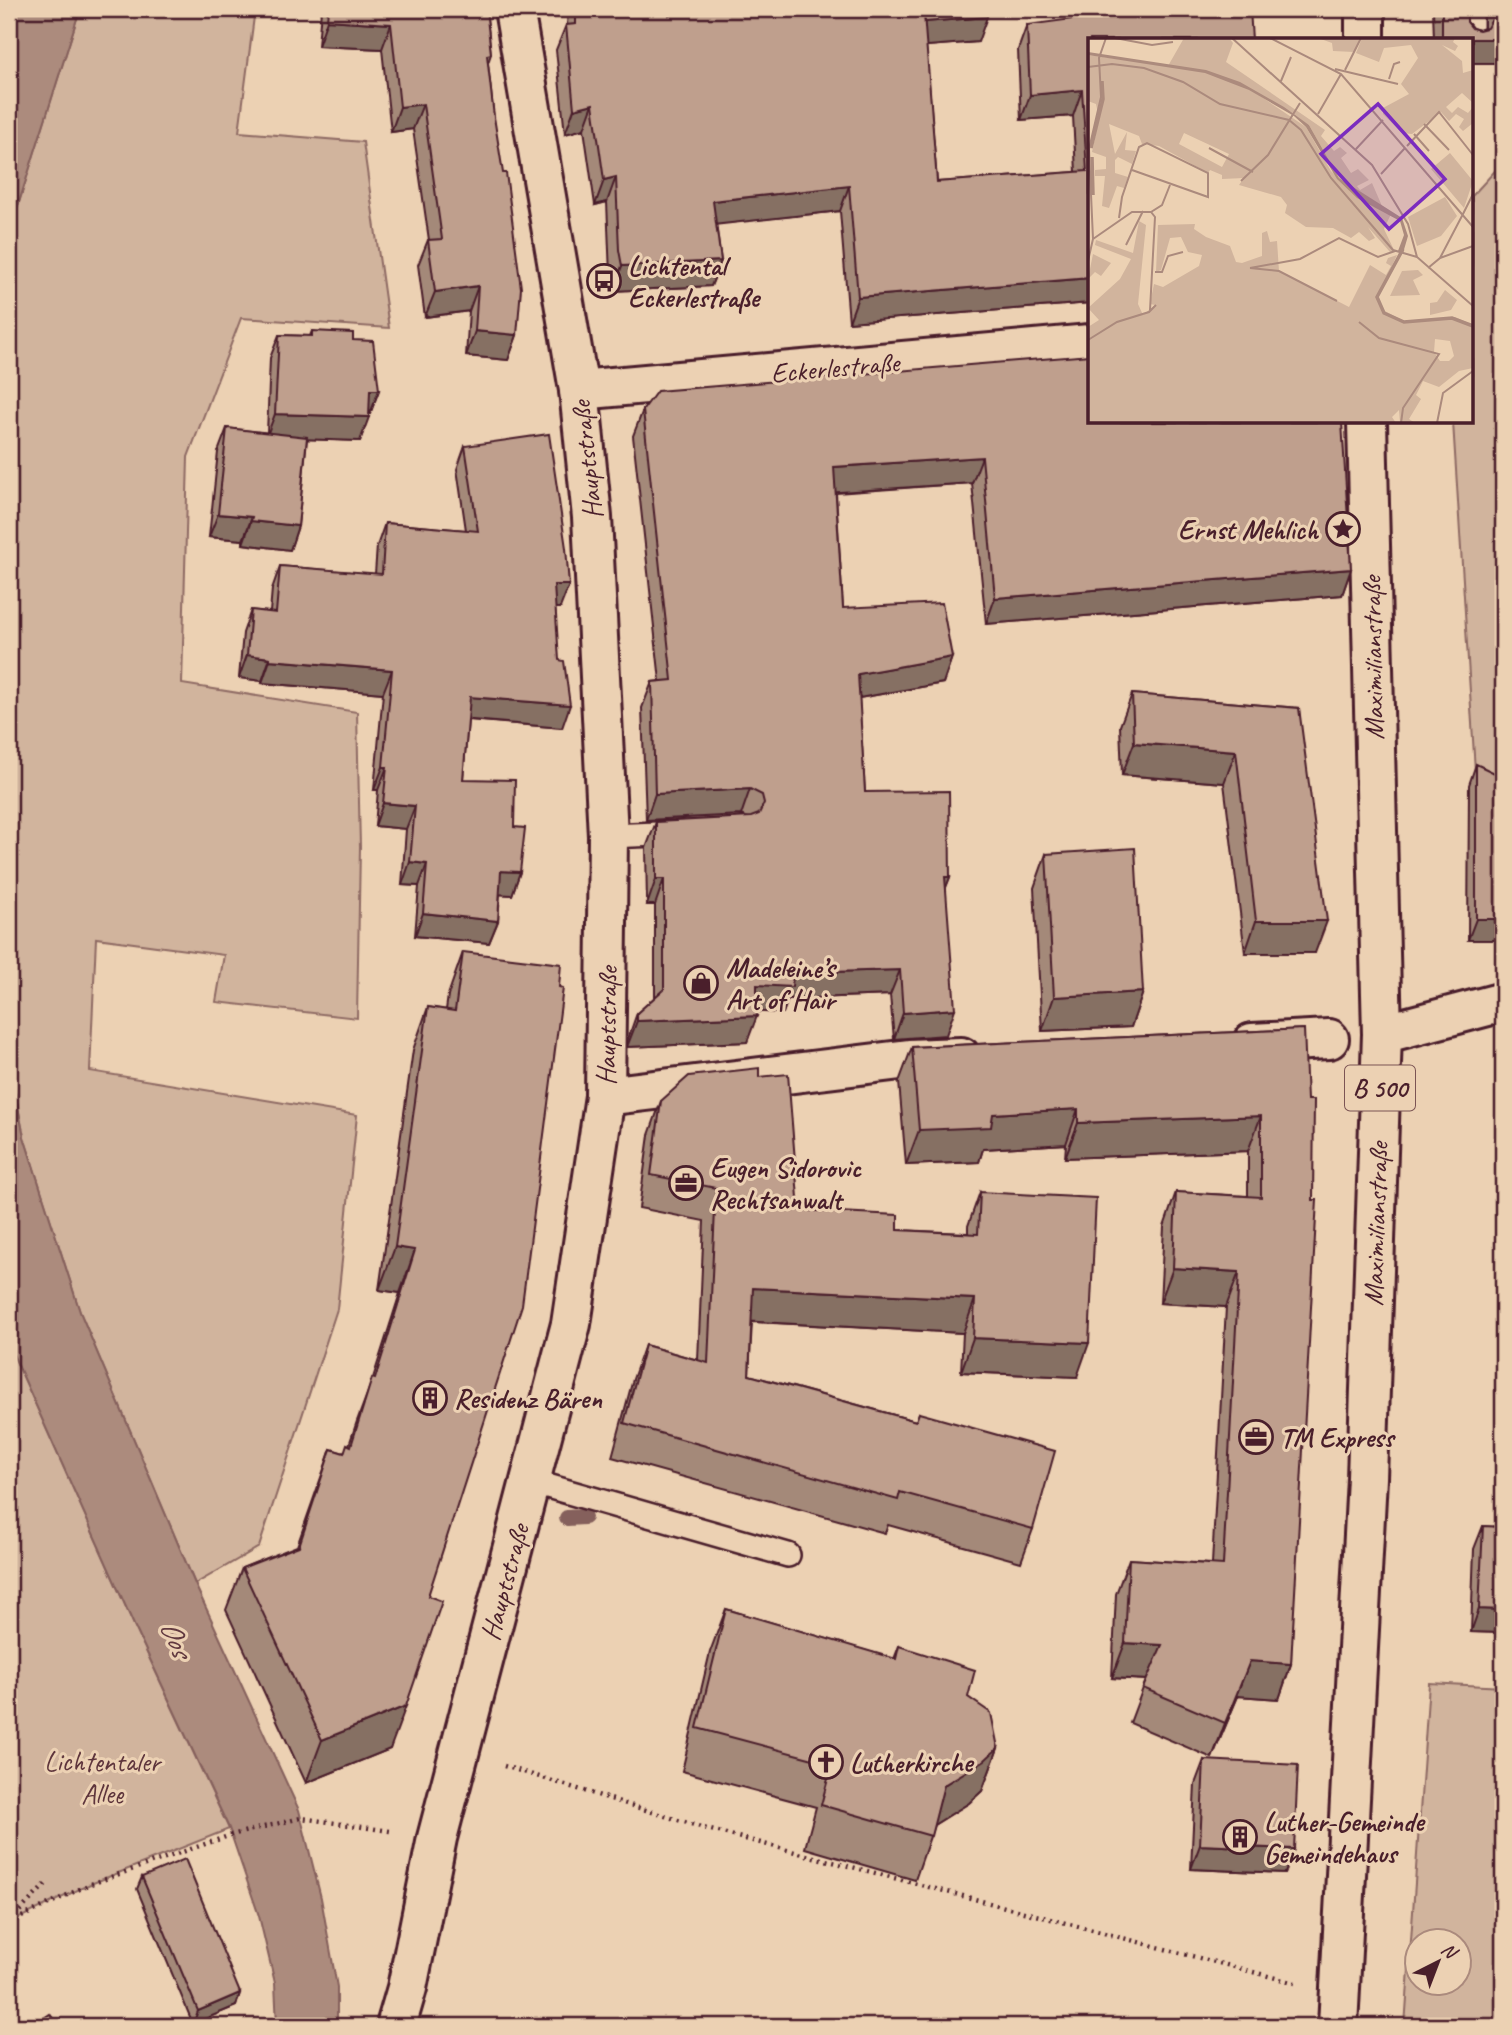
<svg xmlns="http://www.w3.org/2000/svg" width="1512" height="2035" font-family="Caveat,sans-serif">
  <rect width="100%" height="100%" fill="#ecd1b3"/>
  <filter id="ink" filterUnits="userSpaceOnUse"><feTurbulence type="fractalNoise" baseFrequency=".0143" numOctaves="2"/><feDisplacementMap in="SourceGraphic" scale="14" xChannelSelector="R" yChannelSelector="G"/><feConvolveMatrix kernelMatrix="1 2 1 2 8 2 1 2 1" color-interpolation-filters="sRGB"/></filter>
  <g filter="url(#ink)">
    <g fill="#d1b49d" stroke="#8e6a64" stroke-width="2" fill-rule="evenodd">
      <path d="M80 9H255L239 132 363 142 389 328 241 318 188 457 182 684 357 712 360 847 357 1018 216 1002 224 955 96 938 90 1071 357 1115 337 1309 259 1547 195 1584 80 1312 24 1137 9 1062V234Z"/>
      <path d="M1503 162V786L1475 771 1453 422H1472V196Z"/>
      <path d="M9 1345 134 1625 229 1829 88 1885 9 1923Z"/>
      <path d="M1429 1683 1503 1687V2026H1405ZM1460 1940V1982H1418V1940Z"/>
    </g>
    <g fill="#ac8b7d" stroke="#85605c" stroke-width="2">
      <path d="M19 9H80L9 234V48Z"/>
      <path d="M9 1062 24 1137 80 1312 195 1584 299 1810 321 1898 337 1987V2026H277L275 1983 259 1916 229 1828 134 1625 9 1345Z"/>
    </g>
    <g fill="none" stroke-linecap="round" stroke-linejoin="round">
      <path stroke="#85605c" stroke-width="16" d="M567 1518 584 1517"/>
      <g stroke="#4a1f2b" stroke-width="28">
        <g id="lane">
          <path d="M1471 9V40"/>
          <path d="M608 836 682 833"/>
          <path d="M530 1481 788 1555"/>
        </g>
      </g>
      <g stroke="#4a1f2b" stroke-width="44">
        <g id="street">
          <path d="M579 390 1090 344"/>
          <path d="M1382 1034 1503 1002"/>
          <path d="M1252 1043 1329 1039"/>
          <path d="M605 1096 909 1059 961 1057"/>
        </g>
      </g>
      <g stroke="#4a1f2b" stroke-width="44">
        <path id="secondary" d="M396 2026 407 1988 437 1838 571 1324 605 1096 608 836 592 517 579 390 514 9"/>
      </g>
      <g stroke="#4a1f2b" stroke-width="44">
        <g id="primary">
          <path d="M1365 40V9"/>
          <path d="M1338 2026 1367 1478 1382 1034 1367 422"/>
        </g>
      </g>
      <g stroke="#4a1f2b" stroke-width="4.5" stroke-dasharray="2 5" stroke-linecap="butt">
        <path d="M504 1766 707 1829 1295 1983"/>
        <path d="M10 1921 46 1884"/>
        <path d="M9 1923 88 1885 231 1835 301 1818 390 1831"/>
      </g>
      <use href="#lane" stroke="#ecd1b3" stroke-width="23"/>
      <use href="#street" stroke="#ecd1b3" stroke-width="38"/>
      <use href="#secondary" stroke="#ecd1b3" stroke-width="38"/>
      <use href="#primary" stroke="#ecd1b3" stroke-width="38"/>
    </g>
    <g fill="#a48979" stroke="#4a1f2b" stroke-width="2">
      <path d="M321 9H486L491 54 488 63 517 335 508 360 466 356 469 311 425 317 418 265 428 240H429L413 129 391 132 382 49 318 46Z"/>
      <path d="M568 9H669V15L786 14 978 42 926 46 937 182 1076 172 1073 116 1021 120 1018 50 1027 25 1090 40V303L849 322 840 211 716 224 721 261 711 286 613 291 610 275 607 202 595 205 584 129 565 134 556 50 566 25H567Z"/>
      <path d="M1433 9H1467V22L1472 28 1479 30 1484 28V9H1503V63H1472V40H1434Z"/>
      <path d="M312 331 353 340 379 390 370 414H369L360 441 307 439 298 526 290 550 243 544V540L209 537 218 452 227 428 267 433 270 358 279 335 310 336Z"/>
      <path d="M1090 355 1351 569 1342 595 986 624 972 483 836 493 843 608 952 657 943 683 859 698 865 792 950 877 946 887V1035L894 1039 890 995 788 999 783 1013 757 1011 747 1042 627 1047 628 1039 637 1013 655 997V905H647L646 848 656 822 745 817 741 815 646 820 642 708 652 682 660 681 633 436 643 410Z"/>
      <path d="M465 446 560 608H555L562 728 468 720 463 779 514 827 520 872 512 895 500 894 498 921 489 943 415 936 419 886 402 885 406 829 375 826 378 790H374L383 693 262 683V681L239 678 243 633 251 610 270 612 272 589 280 566 375 574 377 546 385 523 466 530 457 469Z"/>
      <path d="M1132 694 1299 708 1315 953H1245L1224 783 1122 775 1120 726Z"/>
      <path d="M1476 764 1503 940H1468L1469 785Z"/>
      <path d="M1046 854 1143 992 1131 1027 1042 1031 1034 888Z"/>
      <path d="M463 952 428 1596 390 1749 306 1783 226 1610 242 1568 297 1546 331 1449 344 1453 349 1445 357 1421 373 1378 400 1293 379 1290 413 1050 428 1007 446 1010 448 995Z"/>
      <path d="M1304 1029 1291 1664 1279 1699 1238 1696 1212 1758 1130 1723 1146 1680 1112 1678 1116 1594 1129 1559 1212 1564 1226 1307 1160 1303 1164 1227 1176 1192 1248 1196V1151L1065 1158 1066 1144 983 1149 979 1162 906 1165 899 1082 912 1047Z"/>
      <path d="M759 1077 799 1210 898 1230 968 1233V1226L980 1192 1077 1377 961 1372 963 1333 752 1322 749 1375 916 1421 919 1413 1033 1529 1021 1562 888 1525 885 1533 612 1457 633 1379 645 1345 698 1360 704 1221 639 1208 649 1135 661 1101Z"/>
      <path d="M1503 1413V1633L1471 1632 1474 1549 1483 1526 1498 1527Z"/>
      <path d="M726 1609 894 1659 899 1646 968 1697 998 1748 982 1791 969 1803 934 1825 915 1880 805 1848 816 1807 682 1771 710 1652Z"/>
      <path d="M1204 1760 1294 1849 1285 1873 1191 1869 1195 1784Z"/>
      <path d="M142 1877 240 1993 236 2006 193 2024 137 1889Z"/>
    </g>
    <g fill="#866f63" stroke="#4a1f2b" stroke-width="2">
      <path d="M987 17 978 42 916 47 925 22Z"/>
      <path d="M327 20 391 24 382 49 318 46Z"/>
      <path d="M1442 39H1503V63H1472V40H1442Z"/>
      <path d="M1082 90 1073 116 1021 120 1030 95Z"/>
      <path d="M423 104 413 129 391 132 400 107Z"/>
      <path d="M593 104 584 129 565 134 574 109Z"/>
      <path d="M616 177 607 202 595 205 604 180Z"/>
      <path d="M849 186 840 211 704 226 713 201Z"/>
      <path d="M721 261 711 286 613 291 622 266Z"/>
      <path d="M1090 278V303L849 322 858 297Z"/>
      <path d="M478 286 469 311 425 317 435 292Z"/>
      <path d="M475 331 517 335 508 360 466 356Z"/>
      <path d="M370 390H379L370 414H361Z"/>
      <path d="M275 414 369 417 360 441 266 438Z"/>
      <path d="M982 457 972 483 825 493 834 467Z"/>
      <path d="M218 514 252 517 243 540 209 537Z"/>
      <path d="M251 521 298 526 290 550 243 544Z"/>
      <path d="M1351 569 1342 595 986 624 995 598Z"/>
      <path d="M554 585H569L560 608H545Z"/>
      <path d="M247 655 270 658 262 681 239 678Z"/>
      <path d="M952 657 943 683 848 700 858 674Z"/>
      <path d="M270 660 392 670 383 693 262 683Z"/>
      <path d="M470 697 570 705 562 728 461 719Z"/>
      <path d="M1134 743 1236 751 1224 783 1122 775Z"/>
      <path d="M383 767H387L378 790H374Z"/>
      <path d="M750 789 741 815 646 820 655 794Z"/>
      <path d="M383 803 415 806 406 829 375 826Z"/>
      <path d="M410 862 427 864 419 886 402 885Z"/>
      <path d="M501 871 520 872 512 895 493 894Z"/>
      <path d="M945 877H950L940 903Z"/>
      <path d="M656 879H664L655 905H647Z"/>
      <path d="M423 913 498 921 489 943 415 936Z"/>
      <path d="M1476 919H1503V940H1468Z"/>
      <path d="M1256 921H1327L1315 953H1245Z"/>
      <path d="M900 970 890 995 788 999 783 1013 747 1011 757 985 793 973Z"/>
      <path d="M1143 992 1131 1027 1042 1031 1054 997Z"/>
      <path d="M955 1009 946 1035 894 1039 903 1013Z"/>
      <path d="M757 1016 747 1042 627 1047 637 1021Z"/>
      <path d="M1078 1109 1066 1144 983 1149 979 1162 906 1165 919 1130 993 1114Z"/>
      <path d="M1261 1116 1248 1151 1065 1158 1078 1123Z"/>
      <path d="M395 1247 415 1250 400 1293 379 1290Z"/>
      <path d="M1173 1268 1239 1272 1226 1307 1160 1303Z"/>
      <path d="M753 1288 975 1299 963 1333 741 1321Z"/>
      <path d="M973 1338 1089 1343 1077 1377 961 1372Z"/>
      <path d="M1479 1609 1503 1610V1633L1471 1632Z"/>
      <path d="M1125 1643 1162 1645 1149 1680 1112 1678Z"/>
      <path d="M1250 1661 1291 1664 1279 1699 1238 1696 1212 1758 1225 1723Z"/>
      <path d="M406 1706 390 1749 306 1783 322 1740Z"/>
      <path d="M998 1748 982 1791 969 1803 929 1828 944 1785Z"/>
      <path d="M1200 1845 1294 1849 1285 1873 1191 1869Z"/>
      <path d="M240 1993 236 2006 193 2024 198 2011Z"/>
    </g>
    <g fill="#bf9f8d" stroke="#4a1f2b" stroke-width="2">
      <path d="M328 9H486L491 54 487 55 494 117 503 173H506L521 288 517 335 475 331 478 286 435 292 428 240 442 239 423 104 400 107 391 24 327 20Z"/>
      <path d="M576 9H669V15L687 9H784L786 14 818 9H986L987 17 925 22 924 14 937 182 1087 171 1082 90 1030 95 1027 25 1147 9H1250L1252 40H1090V278L858 297 849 186 713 201 721 261 622 266 619 250 616 177 604 180 593 104 574 109 566 25 576 24Z"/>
      <path d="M1442 9H1467V22L1472 28 1479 30 1487 28 1494 16 1493 9H1503V39H1442Z"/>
      <path d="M312 331 353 333V340L373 341 379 390H370L369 417 275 414 279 335 312 336Z"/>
      <path d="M1090 355V422H1342L1351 569 995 598 982 457 834 467 843 608 942 603 952 657 858 674 865 792 949 791 950 877H945L955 1009 903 1013 900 970 793 973 792 987 757 985V1016L637 1021V1013L664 989V879H656V822L751 817 759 814 764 803 762 795 750 789 655 794 652 682 672 680 643 410 657 391Z"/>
      <path d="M227 428 307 437 298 526 251 521 252 517 218 514Z"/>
      <path d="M549 434 566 548 569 585H554L559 660 564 661 570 705 470 697 463 779 515 780 514 827 525 828 520 872 501 871 498 921 423 913 427 864 410 862 415 806 383 803 387 767H383L392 670 270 660V658L247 655 251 610 276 613 280 566 382 574 385 523 478 531 465 446Z"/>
      <path d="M1132 694 1299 708 1327 921H1256L1236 751 1134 743Z"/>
      <path d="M1476 764 1503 777V919H1476Z"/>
      <path d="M1135 848 1143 992 1054 997 1046 854Z"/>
      <path d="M463 952 561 964 559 987 563 988 522 1305 428 1596 442 1601 406 1706 322 1740 242 1568 299 1546 331 1449 344 1453 347 1444 351 1446 372 1378 375 1379 415 1250 395 1247 428 1007 455 1011Z"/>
      <path d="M1304 1029 1307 1100H1314L1313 1200H1317L1291 1664 1250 1661 1225 1723 1143 1688 1162 1645 1125 1643 1129 1559 1223 1565 1239 1272 1173 1268 1176 1192 1261 1197V1116L1078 1123V1109L993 1114 991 1127 919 1130 912 1047Z"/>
      <path d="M759 1068V1077L788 1074 799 1210 898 1215V1230L978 1234 980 1192 1096 1198 1089 1343 973 1338 975 1299 753 1288 749 1375 916 1421 919 1413 1055 1451 1033 1529 900 1492 898 1500 624 1423 645 1345 708 1363 716 1188 651 1175 661 1101 689 1076Z"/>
      <path d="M1483 1526 1503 1527V1610L1479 1609Z"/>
      <path d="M726 1609 896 1659 899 1646 975 1670 968 1697 991 1713 998 1748 985 1760 944 1785 931 1836 821 1805 832 1764 697 1728Z"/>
      <path d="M1204 1760 1298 1765 1294 1849 1200 1845Z"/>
      <path d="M185 1859 240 1993 198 2011 142 1877Z"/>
      <path d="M50 2014 58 2026H32Z"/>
    </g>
  </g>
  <defs>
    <g id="bus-ring" transform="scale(1.75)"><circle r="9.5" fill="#ecd1b3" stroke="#4a1f2b" stroke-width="1.5"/><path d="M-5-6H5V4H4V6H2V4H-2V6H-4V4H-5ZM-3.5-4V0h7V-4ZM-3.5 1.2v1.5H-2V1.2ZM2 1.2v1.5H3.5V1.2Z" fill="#4a1f2b"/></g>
    <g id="sight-ring" transform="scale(1.75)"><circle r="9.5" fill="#ecd1b3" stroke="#4a1f2b" stroke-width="1.5"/><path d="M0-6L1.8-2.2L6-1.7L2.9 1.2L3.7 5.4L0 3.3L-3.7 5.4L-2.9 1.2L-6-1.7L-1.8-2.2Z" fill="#4a1f2b"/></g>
    <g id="shop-ring" transform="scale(1.75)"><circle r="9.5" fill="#ecd1b3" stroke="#4a1f2b" stroke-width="1.5"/><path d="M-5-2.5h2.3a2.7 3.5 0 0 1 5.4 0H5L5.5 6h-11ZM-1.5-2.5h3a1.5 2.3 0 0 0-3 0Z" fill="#4a1f2b"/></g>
    <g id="office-ring" transform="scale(1.75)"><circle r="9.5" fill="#ecd1b3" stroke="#4a1f2b" stroke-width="1.5"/><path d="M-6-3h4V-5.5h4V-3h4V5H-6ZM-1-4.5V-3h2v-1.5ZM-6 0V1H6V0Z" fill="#4a1f2b"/></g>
    <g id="building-ring" transform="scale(1.75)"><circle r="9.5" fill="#ecd1b3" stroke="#4a1f2b" stroke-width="1.5"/><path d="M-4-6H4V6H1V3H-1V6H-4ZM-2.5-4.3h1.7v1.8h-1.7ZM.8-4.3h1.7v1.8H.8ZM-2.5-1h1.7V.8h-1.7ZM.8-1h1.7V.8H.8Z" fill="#4a1f2b"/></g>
    <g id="church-ring" transform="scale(1.75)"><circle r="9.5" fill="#ecd1b3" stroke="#4a1f2b" stroke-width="1.5"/><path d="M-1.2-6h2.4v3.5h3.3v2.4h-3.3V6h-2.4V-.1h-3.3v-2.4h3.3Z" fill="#4a1f2b"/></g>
  </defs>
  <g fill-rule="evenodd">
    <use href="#bus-ring" x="604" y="281"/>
    <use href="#sight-ring" x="1343" y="529"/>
    <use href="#shop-ring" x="701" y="983"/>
    <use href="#office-ring" x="686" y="1183"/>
    <use href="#building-ring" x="430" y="1398"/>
    <use href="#office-ring" x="1256" y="1437"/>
    <use href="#church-ring" x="826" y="1762"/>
    <use href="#building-ring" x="1240" y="1837"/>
  </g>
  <g text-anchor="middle" stroke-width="6" stroke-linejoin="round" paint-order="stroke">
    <rect fill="#ecd1b3" stroke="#7b5454" stroke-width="2" x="1345" y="1065.5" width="70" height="45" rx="5"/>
    <g font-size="26" font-weight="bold" fill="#4a1f2b">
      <text x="1380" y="1097">B 500</text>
    </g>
    <g font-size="28" font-weight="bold" fill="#4a1f2b" stroke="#ecd1b3" text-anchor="start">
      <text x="628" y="275">Lichtental<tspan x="628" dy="32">Eckerlestraße</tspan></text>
      <text x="1318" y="539" text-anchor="end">Ernst Mehlich</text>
      <text x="726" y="977">Madeleine’s<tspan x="726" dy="32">Art of Hair</tspan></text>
      <text x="710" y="1177">Eugen Sidorovic<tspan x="710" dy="32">Rechtsanwalt</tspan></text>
      <text x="454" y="1408">Residenz Bären</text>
      <text x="1280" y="1447">TM Express</text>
      <text x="850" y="1772">Lutherkirche</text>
      <text x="1264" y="1831">Luther-Gemeinde<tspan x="1264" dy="32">Gemeindehaus</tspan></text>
    </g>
    <g font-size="28" fill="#4a1f2b" stroke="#ecd1b3">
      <text transform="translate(835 367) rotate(-5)" y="10">Eckerlestraße</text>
      <text transform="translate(586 460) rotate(-96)" y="10">Hauptstraße</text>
      <text transform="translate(1372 658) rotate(-91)" y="10">Maximilianstraße</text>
      <text transform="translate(606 1026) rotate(-89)" y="10">Hauptstraße</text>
      <text transform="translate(1375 1224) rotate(-88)" y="10">Maximilianstraße</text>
      <text transform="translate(504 1582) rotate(-75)" y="10">Hauptstraße</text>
    </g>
    <g font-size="28" fill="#5e353c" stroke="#ecd1b3">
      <text x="102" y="1771">Lichtentaler<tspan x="102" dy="32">Allee</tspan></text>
    </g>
    <g font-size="30" font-style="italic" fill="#623a40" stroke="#ecd1b3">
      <text transform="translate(176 1638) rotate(66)" y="10">Oos</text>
    </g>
  </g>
  <g transform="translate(1088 38)">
    <rect width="385" height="385" fill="#ecd1b3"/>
    <path d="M96 0H141L145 5 138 24 237 92 233 98 246 113 252 109 259 115 253 120 263 135 270 131 281 142 269 148 272 152 284 145 294 168 251 140 221 87 153 45 218 89 243 133 277 165 303 176 296 191 306 212 302 214 280 189 287 200 281 203 271 194 263 200 245 190 218 189 197 175 199 167 193 159 151 147 156 140 134 141V137L122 132 120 135 71 108 54 106 51 98 21 86 27 116 39 94 37 112 48 113 44 126 30 119 27 122V135L40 139 36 150 29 148 21 170 14 168 17 138H7V132L18 131V119L4 114 11 81 8 66 0 63V17L80 28ZM96 95 141 116 134 129 91 106ZM230 0H272L266 14 245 13 244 5ZM274 0H367L365 4 370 8 367 13 354 7 374 23 375 35 385 32V65L374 55 358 69 364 75 370 69 380 75 385 69V85L375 93 371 89 376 81 368 76 361 83 353 74 324 96 314 95 295 76V70L321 56 313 46 330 20 323 7 296 10 291 24 268 15ZM362 115 385 143 376 170 343 131ZM357 159 369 178 353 198 329 208 320 179ZM51 183 58 187 50 266 55 277 67 267 62 266 66 246 75 249 111 228 114 217 100 214 93 199 82 200 73 232 68 234 70 187 107 186 106 191 118 199 142 208 148 224 154 225 174 218V195L179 193 182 204 189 203 191 233 261 269 282 227 298 237 303 228 298 225 300 220 309 217 289 261 293 271 316 283 367 279 385 287V330L371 333 351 349 335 343 328 357 333 361 321 381 327 385H312L311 372 304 379 308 385H0V289L11 282 0 270 32 241 43 221 7 207 8 202 45 215ZM347 301 362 303 366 318 361 323H352L346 314ZM5 216 23 225 13 238 7 234 0 241ZM330 232 335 237 325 242 332 257 302 258 314 233ZM357 252 369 262 363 272 342 277V265L349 264Z" fill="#d1b49d" fill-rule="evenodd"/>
    <path d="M0 14 118 32 152 44 196 69 221 87 251 140 314 180 320 198 315 215 310 213 316 197 312 183 269 160 249 141 218 89 206 78 161 52 117 35 0 17Z" fill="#ac8b7d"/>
    <path fill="none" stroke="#ac8b7d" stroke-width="3.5" d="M3 110 15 61 14 43M4 119 5 157M315 211 289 259 296 275 316 284 364 280 385 288"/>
    <path fill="none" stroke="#ab8a7d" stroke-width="2" d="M27 0 64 7 85 4M144 0 284 127 320 186 329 219 385 268M182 0 253 36 385 189M0 29 24 26 56 30 95 44 132 66 201 82 213 92 243 140 305 212 329 219M247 31 310 46M257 32 273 0M301 41 306 26 312 24M193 43 203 19M230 76 253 36M336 86 361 112M326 96 341 113M319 108 351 74 385 117M121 110 165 134M268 111 295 82M293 136 317 110M153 143 180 117 212 65M63 174 74 167 82 147M375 176 385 156M31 180 34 159 51 109 59 105 120 135V159L44 132M5 201 44 174H63L67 179 62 272M38 207 55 173M352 220 385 208M0 223 5 201 1 111 13 59 11 20 18 0M162 230 212 221 251 200 290 219 307 213M162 230 191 233 249 263M340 230 352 220 375 176M67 234H74L80 218 95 214M271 284 291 300 351 316 315 370 313 385M0 302 29 284 61 274 68 267M349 385 355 355 385 333"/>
    <path fill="#7b2cbf" fill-opacity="0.15" stroke="#7b2cbf" stroke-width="3.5" d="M290 66 357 141 301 191 233 116Z"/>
    <rect width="385" height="385" fill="none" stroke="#4a1f2b" stroke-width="3.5"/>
  </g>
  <rect width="1512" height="2035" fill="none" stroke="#ecd1b3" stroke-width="35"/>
  <rect x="18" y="18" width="1477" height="2000" fill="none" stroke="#4a1f2b" stroke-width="2.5" filter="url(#ink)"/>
  <g transform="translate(1438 1962) rotate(42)"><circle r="33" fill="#ecd1b3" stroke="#ab8a7d" stroke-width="2"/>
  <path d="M0-5L12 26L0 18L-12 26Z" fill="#4a1f2b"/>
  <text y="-10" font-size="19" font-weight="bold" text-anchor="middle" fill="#4a1f2b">N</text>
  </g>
</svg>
